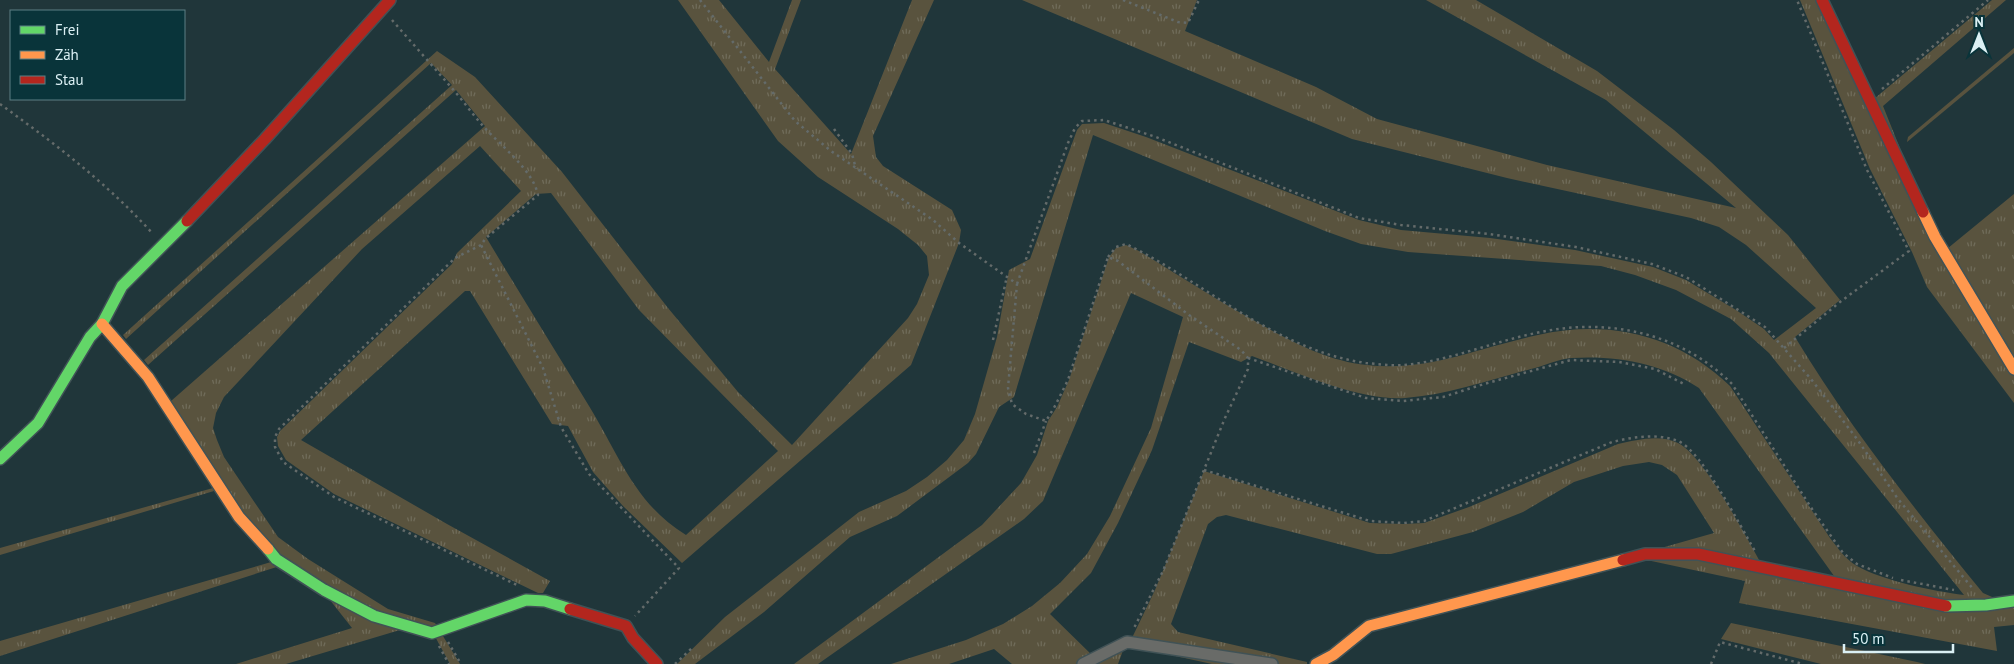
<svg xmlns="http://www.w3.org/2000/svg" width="2014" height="664" font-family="'PT Sans',sans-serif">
  <defs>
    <pattern id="grass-tufts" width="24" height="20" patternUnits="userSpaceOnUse" patternTransform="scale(1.25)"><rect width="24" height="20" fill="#59533e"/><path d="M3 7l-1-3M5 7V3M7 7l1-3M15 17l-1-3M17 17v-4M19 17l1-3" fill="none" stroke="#706c5a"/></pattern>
  </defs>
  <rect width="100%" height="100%" fill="#20363a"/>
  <g fill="url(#grass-tufts)" fill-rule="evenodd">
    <path d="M678 0H719L769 62 792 0H801L775 69 851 154 912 0H934L873 136 876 157 883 166 952 210 961 230 959 243 911 365 682 563 623 506 593 472 568 426 552 424 470 291H465L301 440 447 524 550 581 543 593H538L334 494 286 460 278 446 277 437 280 431 452 264 457 253 521 191 480 146 362 249 224 397 216 413 213 428 217 440 224 457 278 537 308 559 388 609 435 623 460 664H450L432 631 410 627 286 664H236L352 628 326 595 286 564 0 656V641L278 560 224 488 0 555V548L220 486 171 401 485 126 456 90 148 365 144 360 452 85 431 63 126 339 123 335 437 51 475 77 562 172 668 308 738 392 792 445 908 318 917 304 929 275 927 256 918 245 898 229 818 177 778 141ZM551 193 639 310 778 451 686 535C635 504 619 455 589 406 555 350 520 294 486 237L536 194Z"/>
    <path d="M1022 0H1197L1185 31 1316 87 1377 119 1547 165 1736 208 1606 100 1426 0H1476L1597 71 1674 130 1711 162 1788 235 1840 300 1795 337C1850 428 1916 511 1983 593L1999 600 2014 596V625L1994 627 1997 651 1739 603 1745 581 1642 559 1661 548 1714 533 1677 475 1662 465 1649 462 1623 466 1574 482 1523 512 1473 532 1391 554H1377L1226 515 1217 517 1208 524 1171 624 1178 632 1307 662V664H1212L1125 645 1118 664H1012L994 649 949 664H891L966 640 1003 624 1032 606 1060 583 1087 554 1110 516 1151 428 1183 317 1131 293 1043 501 1024 519 818 664H794L982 525 1021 483 1037 455 1048 421 1057 407 1069 380 1109 257 1116 248 1126 245 1139 251C1180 276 1220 302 1262 325 1296 344 1329 361 1367 365 1428 372 1480 347 1538 335 1609 319 1677 335 1730 386L1830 538C1838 548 1845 559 1857 566 1884 581 1933 591 1964 595L1769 353 1731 319 1676 290 1635 275 1601 266 1408 252 1361 244 1325 231 1093 135 1014 397 999 407 976 454 968 463 897 516 850 537 764 612 695 664H677L725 617 859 512 906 491 927 477 947 460 964 440 975 414 997 337 1009 270 1030 259 1077 130 1082 124 1104 123 1146 137 1359 220 1401 230 1490 238 1575 250 1653 267 1686 280 1736 310 1764 329 1774 340 1816 308 1746 245 1719 227 1691 218 1507 178 1352 139ZM1189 342 1241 362 1252 356C1296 372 1358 401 1405 398 1448 395 1489 380 1531 369 1544 366 1558 359 1571 358 1616 355 1662 363 1699 388L1842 587 1766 572C1749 543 1705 456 1678 443 1659 434 1637 440 1618 444L1469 507 1424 523 1404 524 1370 523 1204 471 1155 590 1131 640 1096 659 1050 614 1091 573 1118 523 1152 450Z"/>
    <path d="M1800 0H1819L1868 104 1992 0H2006L1883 106 1942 253 2014 194V403L1927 287 1912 252 1870 169Z"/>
    <path d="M2014 48V53L1907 142 1908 137Z"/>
    <path d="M1731 623 1917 662 1925 664H1821L1721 639Z"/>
  </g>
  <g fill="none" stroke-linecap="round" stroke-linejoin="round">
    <g stroke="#405256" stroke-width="14">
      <path id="street" d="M1083 664 1127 642 1272 664"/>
    </g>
    <g stroke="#405256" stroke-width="14">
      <g id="fast">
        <path d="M0 459 38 423 90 337 102 324 122 286 187 221"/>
        <path d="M268 549 276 559 324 590 374 616 432 633 526 600 545 601 570 609"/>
        <path d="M1946 606 1986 605 2014 601"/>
      </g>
    </g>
    <g stroke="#405256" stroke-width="14">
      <g id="slow">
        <path d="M1923 212 1935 237 2014 369"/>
        <path d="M102 324 148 377 239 517 268 549"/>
        <path d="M1316 664 1333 655 1369 626 1623 560"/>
      </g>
    </g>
    <g stroke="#405256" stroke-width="14">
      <g id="jam">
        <path d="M1822 0 1923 212"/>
        <path d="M187 221 265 139 390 0"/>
        <path d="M1623 560 1645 554H1698L1946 606"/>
        <path d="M570 609 626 626 633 638 657 664"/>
      </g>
    </g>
    <g stroke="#646b6a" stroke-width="2.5" stroke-dasharray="2.5 4" stroke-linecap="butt">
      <path d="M700 0 795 121 831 151 933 220 959 243 1017 284 1008 388 1012 404 1026 414 1046 421 1055 406 1068 380 1108 257 1118 261 1189 315 1241 350 1248 358V369L1225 418 1163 571 1133 630"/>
      <path d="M1123 0 1178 22 1188 23 1199 0"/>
      <path d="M392 20C411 42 431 64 450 86 462 99 472 114 484 127 501 146 533 170 538 195L486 238 481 245 543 368 561 427 589 474 679 568 635 616"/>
      <path d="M1882 89 1988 0"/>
      <path d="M0 104C54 143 108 184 153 234"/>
      <path d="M834 129 852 154 856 169"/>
      <path d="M481 245 455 258 279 429 275 437V447L283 462 334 497 519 586"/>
      <path d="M1108 257 1116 247 1126 244C1206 283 1275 350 1366 363 1377 364 1392 366 1404 365 1449 361 1492 342 1536 333 1606 317 1680 332 1732 384L1812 509 1843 553 1857 564 1893 578"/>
      <path d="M1017 284 1068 143 1075 128 1082 121 1104 120 1156 137 1359 218 1401 225 1489 234 1576 247 1652 264 1686 277 1765 327 1811 379 1857 439 1898 499 1974 590"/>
      <path d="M993 340 1007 276"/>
      <path d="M1784 348 1840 302 1909 251 1867 170 1797 0"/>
      <path d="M1248 358 1366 398 1403 401 1443 397 1484 384 1571 360 1619 362 1655 369 1686 385"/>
      <path d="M1034 453 1046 421"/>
      <path d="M1204 470 1370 521 1403 523 1424 521 1612 442C1633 437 1657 433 1678 441 1702 451 1740 526 1755 551"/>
      <path d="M1901 580 1954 590"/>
      <path d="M448 642 461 664"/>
      <path d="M439 646 449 664"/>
      <path d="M675 664 692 648"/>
      <path d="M1711 664 1720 642 1803 664"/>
    </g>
    <use href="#street" stroke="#696b68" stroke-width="11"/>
    <use href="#fast" stroke="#63d668" stroke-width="11"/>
    <use href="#slow" stroke="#ff974d" stroke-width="11"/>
    <use href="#jam" stroke="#b3261e" stroke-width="11"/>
  </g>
  <rect x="10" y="10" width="175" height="90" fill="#09343a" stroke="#5d7f84"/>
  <rect x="20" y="26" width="25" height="8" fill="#63d668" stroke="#5d7f84"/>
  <text x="55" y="35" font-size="15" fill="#dbf0f4">Frei</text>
  <rect x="20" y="51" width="25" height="8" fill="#ff974d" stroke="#5d7f84"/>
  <text x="55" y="60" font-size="15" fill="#dbf0f4">Zäh</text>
  <rect x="20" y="76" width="25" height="8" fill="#b3261e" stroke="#5d7f84"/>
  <text x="55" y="85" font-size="15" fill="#dbf0f4">Stau</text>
  <g transform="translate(1979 35)" stroke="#09343a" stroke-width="4" paint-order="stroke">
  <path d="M0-4L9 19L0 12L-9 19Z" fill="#dbf0f4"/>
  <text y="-8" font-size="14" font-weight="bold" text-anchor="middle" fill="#dbf0f4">N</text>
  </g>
  <path d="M1844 644v8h109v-8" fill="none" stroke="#dbf0f4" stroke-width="2.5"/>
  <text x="1852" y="644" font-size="15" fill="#dbf0f4" stroke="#09343a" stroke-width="4" paint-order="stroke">50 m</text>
</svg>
